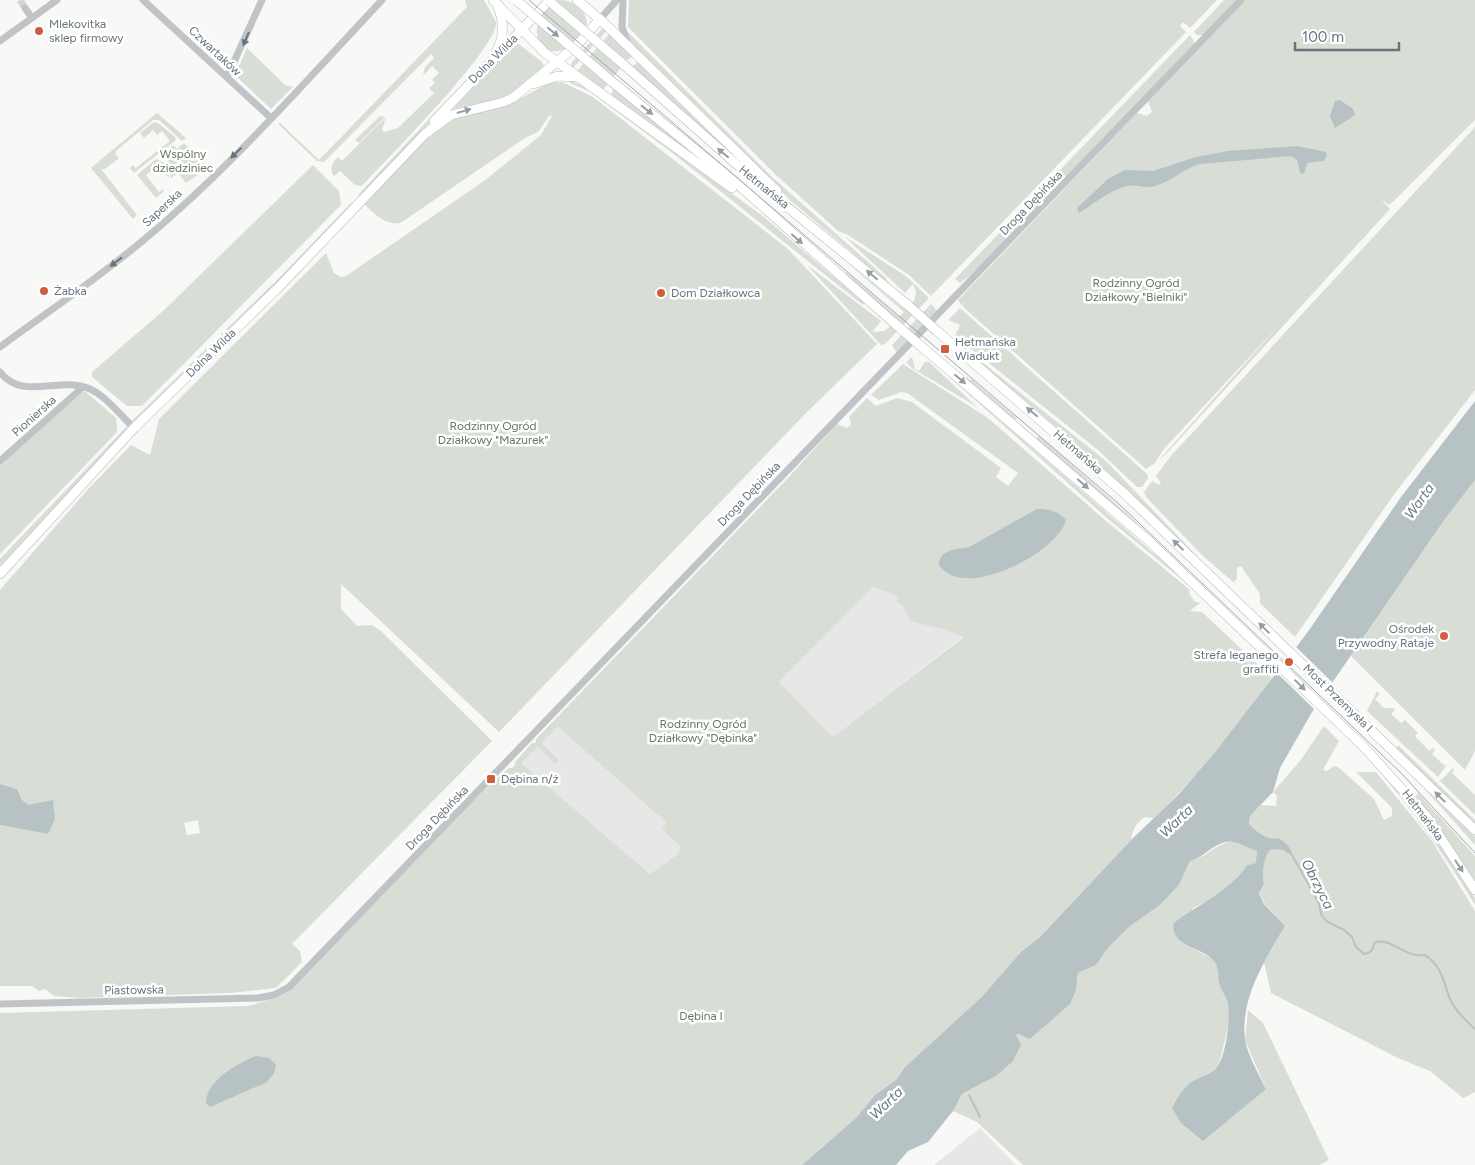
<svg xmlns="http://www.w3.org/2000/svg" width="1475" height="1165" font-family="Figtree,sans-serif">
  <rect width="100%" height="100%" fill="#f8f8f6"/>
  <g fill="#e6e7e6">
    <path d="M873 587 898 596 896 602 943 629 964 636 833 737 779 682Z"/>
    <path d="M558 727 667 823 682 848 678 854 650 874 521 763 538 747 555 764 559 760 542 743Z"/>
    <path d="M980 1128 1016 1165H934Z"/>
  </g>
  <g fill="#d8ddd6" fill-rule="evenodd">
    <path d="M465 0H484L496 22C500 46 383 163 362 186L355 185 340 171 334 176C329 169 332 163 338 157L342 161 386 117 382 130 384 132 398 128 434 93 429 88 435 83 432 80 439 73 432 66 423 76 425 67 434 58 431 54 324 162 317 161 278 124 280 123 319 160 467 7Z"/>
    <path d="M557 0C572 0 584 5 587 22 586 30 580 36 575 42 544 71 517 25 557 0Z"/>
    <path d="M629 0H1217L1190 28 1183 22 1180 26 1186 32 931 296 909 275 848 235 838 231 775 174 628 27Z"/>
    <path d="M1224 0H1237L1203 35H1197L1194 32Z"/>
    <path d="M1245 0H1475V120L1394 201 1389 205 1381 199 1390 209 1166 454 1158 461 1282 322 1163 450 1155 463 1146 469 962 306 965 302 961 305 958 300 1137 113 1147 116 1152 112 1148 101Z"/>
    <path d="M603 28 607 30 573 68 571 66 572 62Z"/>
    <path d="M625 29 772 177 886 278 888 283 790 200 638 51 629 39Z"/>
    <path d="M610 33 633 56 627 60 603 90 577 71Z"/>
    <path d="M1190 35 1194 41V45L977 270 960 283 955 279Z"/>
    <path d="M516 42 542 62 544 67 506 97 453 109Z"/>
    <path d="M247 48 285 85 293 87 271 109 235 75Z"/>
    <path d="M638 62 738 160 632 67Z"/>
    <path d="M556 79 557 83 562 82 593 97 788 249 877 344 806 413 499 732 341 584V609L357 626 372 625 381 631 492 741 292 944 300 951 302 962 276 988 230 993 78 998 54 996 45 989 39 991 32 986H0V825L48 834 22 800 17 789 0 784V590L90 487 131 445 150 455 159 419 326 253 334 273 341 277 346 276 484 181 541 135 552 116 550 115 538 132 525 138 402 222C389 228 373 213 364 204L427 136 451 119 510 104ZM198 820 200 833 187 835 184 823Z"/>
    <path d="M570 80 587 88 764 217 864 303 863 305 670 151 589 91 570 83Z"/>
    <path d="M614 88 722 176 611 95Z"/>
    <path d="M445 102 436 116 362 195H358Z"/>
    <path d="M157 113 186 138 182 141 159 120H153L117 150 115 154 119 158 105 169H101L137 215 133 219 91 168Z"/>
    <path d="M380 116 385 117 359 143 355 140Z"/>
    <path d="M154 122 158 123 175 137 176 140 134 173 130 168 133 165 136 168 170 141 162 131 157 135 153 130 144 138 140 133Z"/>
    <path d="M1475 127V390L1395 493 1295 637 1260 603V594L1241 566 1237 568V579L1233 582 1202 555 1146 497 1144 492 1152 481 1159 485 1161 483 1156 476 1170 457Z"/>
    <path d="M184 143 208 168 186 183 178 173 171 178 166 151 173 145 177 149Z"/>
    <path d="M156 159 167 164 169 178 159 169 154 172 152 170 146 175 159 192 163 189 164 191 156 198 137 175Z"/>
    <path d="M313 165 339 191 341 205 142 406H127L92 377V372L163 311Z"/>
    <path d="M352 202 350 207 279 283 136 421H132L279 278Z"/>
    <path d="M844 236 907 277 929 298 885 344 881 345 807 265 881 321 872 332 885 331 897 319 845 275 846 272 899 317 904 312 851 266 905 310 914 301 916 292 913 284 905 293Z"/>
    <path d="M931 304 937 311 897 353 892 345Z"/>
    <path d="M960 308 1147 474 1148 478 1142 487H1137L1098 450 955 336 960 325 948 320Z"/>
    <path d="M958 343 1106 461 1199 558 1084 451Z"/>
    <path d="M912 357 915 369 919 371 925 362H929L977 407 912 368 906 362Z"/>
    <path d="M903 364 988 418 1106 521 1190 590 1189 593 1194 601 1200 603 1190 611 1202 612 1272 678C1236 728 1198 776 1154 818L1145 817C1136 823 1133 828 1131 840L1040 937 1021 952 983 997 905 1067 896 1080 875 1095 856 1118 802 1165H0V1013L248 1006 275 998 291 989 485 789 509 768H512L515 765V762L532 743H535L537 738 786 480 837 424 847 428 851 424 849 417 867 398 876 406 897 398 912 402 1001 468 996 477 1008 486 1018 473 907 393 901 392 879 400 871 395ZM873 587 898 596 896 602 903 606 910 621 943 629 964 637 833 737 779 682ZM558 727 667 823 662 829 681 847 678 854 650 874 521 763 538 747 555 764 559 760 542 743Z"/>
    <path d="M935 364 1181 577 1180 578 1108 519Z"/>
    <path d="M968 376 969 380 971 379 1018 419 1014 420 966 379Z"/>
    <path d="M83 392H86L116 418 117 432 0 554V463Z"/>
    <path d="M127 426 126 431 0 566V559Z"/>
    <path d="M1038 435 1122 509 1205 588 1153 540 1037 440Z"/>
    <path d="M1475 480V751L1465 770 1351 656 1445 519Z"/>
    <path d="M1377 691 1380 694 1375 699 1384 708H1393L1395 710 1391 714 1401 723 1405 720 1418 733 1415 736 1429 751 1433 748 1435 750 1432 754 1445 766 1448 763 1438 777 1367 711Z"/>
    <path d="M1324 726 1339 741 1323 770 1327 771 1334 766 1338 767 1374 799 1384 820 1392 816V808L1356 772H1376L1432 841 1475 911V1092L1463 1098 1430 1071 1398 1058 1271 993 1264 962 1285 926 1265 904 1259 892 1264 885C1262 874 1263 857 1271 848L1283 850 1292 856C1292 847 1284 842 1278 838 1265 840 1258 832 1249 824L1250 815 1261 805 1276 806 1277 796 1273 792 1300 761Z"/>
    <path d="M1399 746 1475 820V825L1395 748Z"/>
    <path d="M1378 766 1428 825 1475 898V905C1445 855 1413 811 1376 767Z"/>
    <path d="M1453 768 1454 770 1452 773 1475 795V815L1440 781Z"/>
    <path d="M1423 787 1475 836V845Z"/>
    <path d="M1418 793 1475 856V883L1438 826 1415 798Z"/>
    <path d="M1232 841 1257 851V863L1247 865C1234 885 1214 898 1193 908L1181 942 1213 959 1218 967 1220 985 1228 1001 1230 1019 1219 1064 1211 1073 1190 1083 1266 1089 1245 1040 1248 1010 1263 1023 1329 1160 1319 1165H1023L977 1122 953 1111 962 1094 996 1076 1015 1035 1040 1030 1076 990 1078 973 1096 965 1108 948 1130 926 1160 905 1179 885 1190 861C1205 858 1216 844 1232 841Z"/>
  </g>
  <g fill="#b7c2c5">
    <path d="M1340 100 1353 109 1355 115 1335 128 1330 116 1335 101Z"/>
    <path d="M1297 146 1326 152 1327 155 1324 161 1307 163 1304 174 1300 173 1297 160 1291 156 1200 164C1185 168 1173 180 1158 185 1147 190 1138 184 1127 186 1109 190 1094 204 1079 213L1077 208 1108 179 1125 170 1153 171 1196 157 1228 151Z"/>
    <path d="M1475 401V480L1445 519 1312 712 1280 768 1273 792 1250 816 1249 824C1258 832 1265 840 1278 838 1285 842 1292 847 1292 856L1283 850 1271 849C1263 857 1262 874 1264 884L1259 893 1264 904 1285 926C1265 960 1240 998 1245 1040 1248 1056 1259 1075 1266 1089L1203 1141 1181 1123 1172 1108C1177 1099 1182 1089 1190 1083 1200 1076 1212 1076 1219 1064 1226 1052 1232 1014 1227 1000 1225 995 1222 991 1220 986 1217 978 1220 968 1214 961 1202 946 1173 949 1173 924 1197 904 1230 892 1247 865L1256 863 1257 851C1249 849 1242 844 1234 842 1218 838 1204 858 1190 861L1179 885 1160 905 1130 926 1108 948 1096 965 1078 973 1076 990 1070 1004 1030 1039 1019 1034 1016 1035 1021 1045 1013 1061 996 1076 962 1094 953 1111 928 1142 908 1151 896 1165H802L856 1118 875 1095 896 1080 905 1067 982 997 1021 952 1040 937 1131 840 1179 794 1216 751 1307 633 1401 497Z"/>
    <path d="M1037 509C1050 509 1058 511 1066 520 1058 553 960 604 938 563L943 554 951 550 969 547Z"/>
    <path d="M0 784 17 789 22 800 28 805 53 800 55 819 48 834 0 825Z"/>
    <path d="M256 1056 269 1058 276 1065 274 1073 267 1082 210 1107 206 1103C206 1080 237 1064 256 1056Z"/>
  </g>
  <path fill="#f8f8f6" d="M1294 645 1334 684 1316 711 1275 671Z"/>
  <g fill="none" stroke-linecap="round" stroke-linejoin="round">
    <g stroke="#b7c2c5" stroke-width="2">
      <path d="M1292 855 1319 903 1321 914 1326 921 1344 930 1352 937 1356 947 1364 954C1375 952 1371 948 1375 942 1393 938 1404 958 1425 955 1442 966 1443 981 1450 999 1455 1011 1466 1021 1475 1029"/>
      <path d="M969 1095 980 1117"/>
    </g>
    <path stroke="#d4d7d8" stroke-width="7" stroke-dasharray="7 3.5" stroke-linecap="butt" d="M20 0 25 8"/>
    <g stroke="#b4b8bb" stroke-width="10">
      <g id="major">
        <path d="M493 0 545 53 732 188"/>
        <path d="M577 0 603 22 777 191"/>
        <path d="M495 54C504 39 505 24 498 7"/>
        <path d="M623 64 759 184 909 306"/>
        <path d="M610 80 734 181 894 323"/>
        <path d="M533 84 558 76 576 77"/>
        <path d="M434 121 550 0"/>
        <path d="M937 331 1125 494 1475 830"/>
        <path d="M922 347 1149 541 1363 746 1427 817 1475 890"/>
        <path d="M0 574 134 428 278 288 425 134 451 115 504 102 514 97 577 45 600 19"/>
      </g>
    </g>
    <g stroke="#c0c4c7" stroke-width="7">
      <path d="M143 0 271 118"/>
      <path d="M623 0 622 27 628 44"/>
      <path d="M25 8 32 18"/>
      <path d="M600 19 617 0"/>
      <path d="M0 41 57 0"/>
      <path d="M227 77 262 0"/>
      <path d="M0 347C49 311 100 277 146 238 232 166 306 81 382 0"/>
      <path d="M0 372C23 402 59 375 90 389 107 397 121 416 134 428"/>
      <path d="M0 461 83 387"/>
      <path d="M0 1004 258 998 274 995 289 987 1241 0"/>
    </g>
    <use href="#major" stroke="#fff" stroke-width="9"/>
    <path stroke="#a2a8ad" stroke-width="1" d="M529 0 1119 504 1401 773 1475 853"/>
    <g stroke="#b4b8bb" stroke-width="10" stroke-linecap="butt">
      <g id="major-bridge">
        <path d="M516 0 610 80"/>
        <path d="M548 0 623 64"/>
        <path d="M909 306 937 331"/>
        <path d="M894 323 922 347"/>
      </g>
    </g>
    <use href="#major-bridge" stroke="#fff" stroke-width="9"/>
  </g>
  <defs><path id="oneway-solid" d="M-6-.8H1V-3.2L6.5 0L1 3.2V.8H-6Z" transform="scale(1.25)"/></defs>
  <g fill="#949ea5">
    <use href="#oneway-solid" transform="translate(553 32) rotate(40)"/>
    <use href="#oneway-solid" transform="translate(647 110) rotate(38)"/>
    <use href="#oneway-solid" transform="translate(464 111) rotate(-16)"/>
    <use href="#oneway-solid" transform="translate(723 153) rotate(-140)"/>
    <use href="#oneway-solid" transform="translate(797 239) rotate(41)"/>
    <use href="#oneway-solid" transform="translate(872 275) rotate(-140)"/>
    <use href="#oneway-solid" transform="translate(960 379) rotate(40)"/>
    <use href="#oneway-solid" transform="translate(1032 412) rotate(-140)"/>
    <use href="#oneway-solid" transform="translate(1083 484) rotate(41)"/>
    <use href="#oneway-solid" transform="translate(1178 545) rotate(-136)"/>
    <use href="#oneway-solid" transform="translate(1264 628) rotate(-136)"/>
    <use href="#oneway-solid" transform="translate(1300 685) rotate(44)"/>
    <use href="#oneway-solid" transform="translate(1440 797) rotate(-136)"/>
    <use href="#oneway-solid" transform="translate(1459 866) rotate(57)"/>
  </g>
  <g fill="#66747e">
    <use href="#oneway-solid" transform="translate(246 39) rotate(113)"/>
    <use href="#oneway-solid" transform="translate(236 153) rotate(136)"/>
    <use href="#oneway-solid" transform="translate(116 262) rotate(142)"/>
  </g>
  <g fill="#d05d3e" stroke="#fff" stroke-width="2">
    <circle cx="39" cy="31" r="5"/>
    <circle cx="44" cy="291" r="5"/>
    <circle cx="661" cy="293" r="5"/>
    <rect x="940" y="344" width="10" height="10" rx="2.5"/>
    <circle cx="1444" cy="636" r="5"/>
    <circle cx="1289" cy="662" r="5"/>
    <rect x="486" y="774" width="10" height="10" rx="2.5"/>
  </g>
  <g text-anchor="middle" stroke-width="5" stroke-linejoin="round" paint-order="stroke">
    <g font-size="12" fill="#66747e" stroke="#fff" text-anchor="start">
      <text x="49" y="28">Mlekovitka<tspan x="49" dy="14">sklep firmowy</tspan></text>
      <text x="54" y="295">Żabka</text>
      <text x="671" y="297">Dom Działkowca</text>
      <text x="955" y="346">Hetmańska<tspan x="955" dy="14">Wiadukt</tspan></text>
      <text x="1434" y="633" text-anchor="end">Ośrodek<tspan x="1434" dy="14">Przywodny Rataje</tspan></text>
      <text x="1279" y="659" text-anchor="end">Strefa leganego<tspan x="1279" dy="14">graffiti</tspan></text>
      <text x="501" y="783">Dębina n/ż</text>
    </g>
    <g font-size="12" fill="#66747e" stroke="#fff">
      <text transform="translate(215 51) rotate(43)" y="4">Czwartaków</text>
      <text transform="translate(493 59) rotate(-45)" y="4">Dolna Wilda</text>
      <text transform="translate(764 187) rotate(39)" y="4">Hetmańska</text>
      <text transform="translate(1031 203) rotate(-46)" y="4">Droga Dębińska</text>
      <text transform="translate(162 208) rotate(-43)" y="4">Saperska</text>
      <text transform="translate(211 353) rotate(-44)" y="4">Dolna Wilda</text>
      <text transform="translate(34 416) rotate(-42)" y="4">Pionierska</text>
      <text transform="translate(1078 452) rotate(41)" y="4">Hetmańska</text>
      <text transform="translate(749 494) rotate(-46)" y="4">Droga Dębińska</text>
      <text transform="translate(1338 698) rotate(44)" y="4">Most Przemysła I</text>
      <text transform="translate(1423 815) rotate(53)" y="4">Hetmańska</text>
      <text transform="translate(437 818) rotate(-46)" y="4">Droga Dębińska</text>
      <text transform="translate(134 990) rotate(-1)" y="4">Piastowska</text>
    </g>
    <g font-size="12" fill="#687665" stroke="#fff">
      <text x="183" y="158">Wspólny<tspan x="183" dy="14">dziedziniec</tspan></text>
      <text x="1136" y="287">Rodzinny Ogród<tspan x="1136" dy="14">Działkowy "Bielniki"</tspan></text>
      <text x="493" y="430">Rodzinny Ogród<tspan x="493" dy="14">Działkowy "Mazurek"</tspan></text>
      <text x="703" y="728">Rodzinny Ogród<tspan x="703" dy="14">Działkowy "Dębinka"</tspan></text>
      <text x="701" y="1020">Dębina I</text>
    </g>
    <g font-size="14" font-style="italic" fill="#67797f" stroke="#fff">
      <text transform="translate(1419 501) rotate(-54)" y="5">Warta</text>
      <text transform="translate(1176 821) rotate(-44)" y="5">Warta</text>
      <text transform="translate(1318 884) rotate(63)" y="5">Obrzyca</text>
      <text transform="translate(886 1103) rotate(-44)" y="5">Warta</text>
    </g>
  </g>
  <path d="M1295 42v8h104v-8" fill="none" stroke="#66747e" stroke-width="2.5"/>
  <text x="1302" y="42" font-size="15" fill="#66747e" stroke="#ffffff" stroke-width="4" paint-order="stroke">100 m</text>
</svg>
